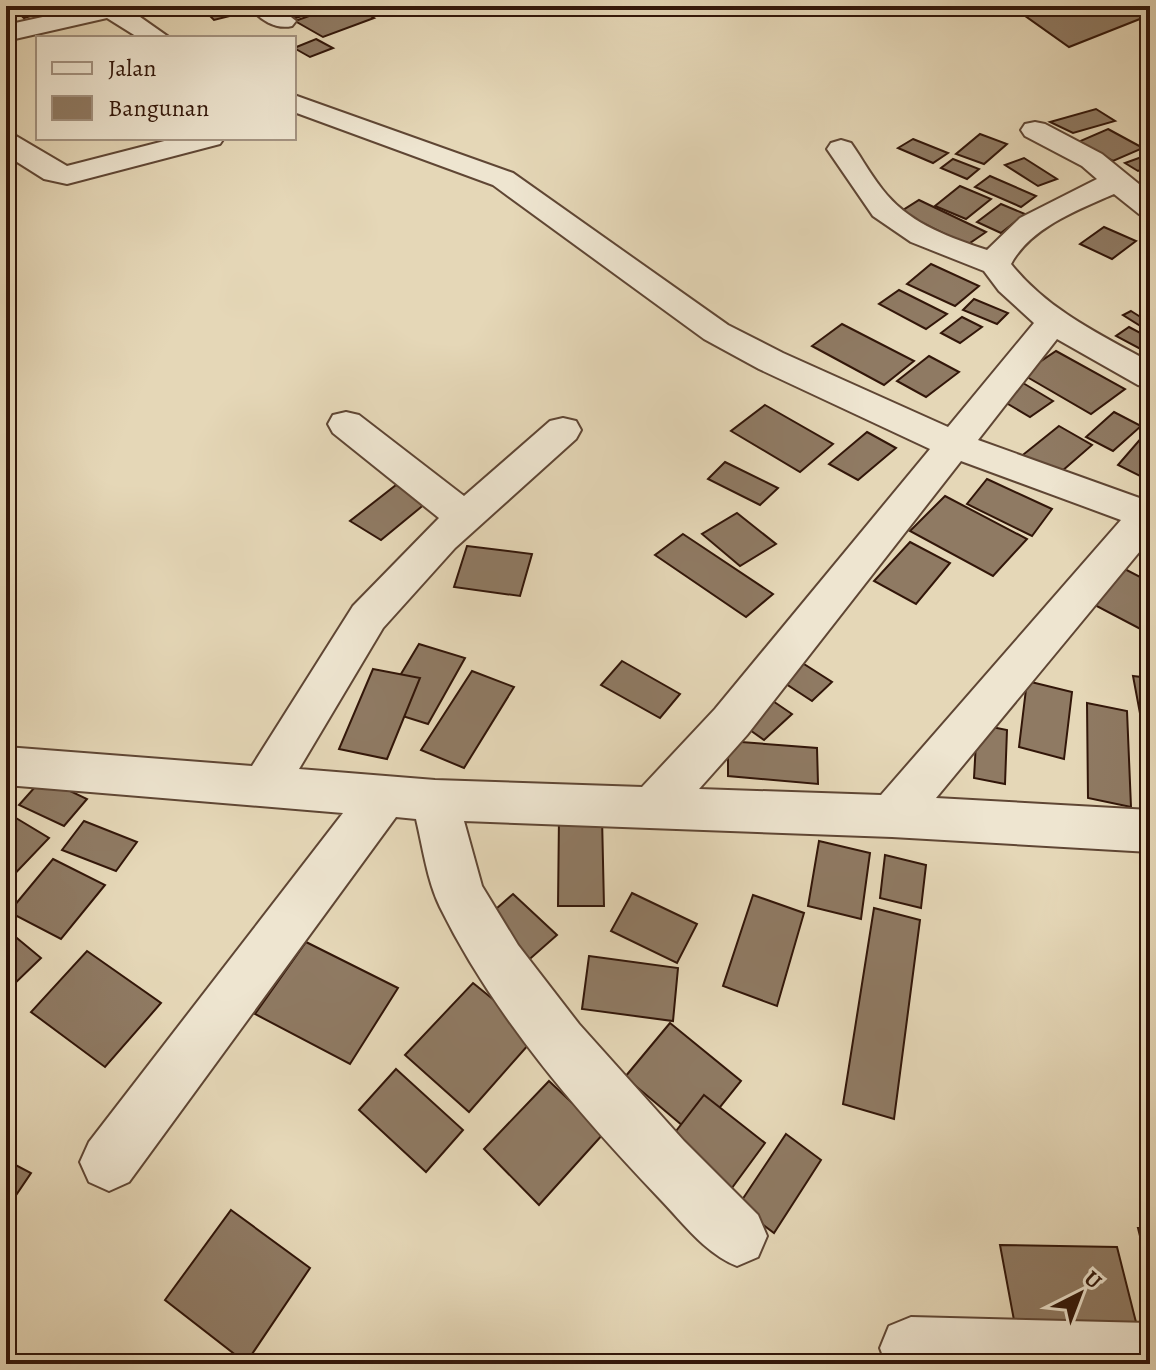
<svg xmlns="http://www.w3.org/2000/svg" width="1156" height="1370" font-family="Alegreya,serif">
  <rect width="100%" height="100%" fill="#e5d7b7"/>
  <filter id="stains"><feTurbulence type="fractalNoise" baseFrequency=".0025" numOctaves="4"/><feColorMatrix values="0 0 0 0 .2 0 0 0 0 .09 0 0 0 0 .02 0 0 0 .5 -.17"/></filter>
  <radialGradient id="worn" r=".72"><stop offset=".6" stop-color="#630" stop-opacity="0"/><stop offset="1" stop-color="#630" stop-opacity=".3"/></radialGradient>
  <g fill="#8f7a63" stroke="#321609" stroke-width="2">
    <path d="M20 6H62L24 18 13 8Z"/>
    <path d="M231 6H244L250 11 214 20 206 12Z"/>
    <path d="M274 6H311L318 11 293 19Z"/>
    <path d="M337 6H353L374 18 323 37 295 21Z"/>
    <path d="M1011 6H1150V15L1069 47Z"/>
    <path d="M316 39 333 48 310 57 294 48Z"/>
    <path d="M1096 109 1115 121 1073 133 1050 122Z"/>
    <path d="M1108 129 1143 148 1113 161 1078 142Z"/>
    <path d="M980 134 1007 144 984 164 956 154Z"/>
    <path d="M913 139 948 153 933 163 898 148Z"/>
    <path d="M1150 154V166L1138 171 1125 163Z"/>
    <path d="M1024 158 1057 179 1038 186 1005 165Z"/>
    <path d="M953 159 979 169 967 179 941 168Z"/>
    <path d="M990 176 1036 196 1021 207 975 187Z"/>
    <path d="M960 186 991 199 966 219 935 206Z"/>
    <path d="M919 200 986 232 967 245 900 212Z"/>
    <path d="M1001 204 1025 214 1001 233 977 222Z"/>
    <path d="M1104 227 1136 241 1112 259 1080 244Z"/>
    <path d="M931 264 979 286 955 306 907 284Z"/>
    <path d="M899 290 947 314 926 329 879 304Z"/>
    <path d="M974 299 1008 313 997 324 963 310Z"/>
    <path d="M1131 311 1150 323V332L1123 315Z"/>
    <path d="M962 317 982 327 960 343 941 333Z"/>
    <path d="M842 324 914 361 884 385 812 346Z"/>
    <path d="M1129 327 1150 338V354L1116 336Z"/>
    <path d="M1056 351 1125 389 1091 414 1022 374Z"/>
    <path d="M929 356 959 372 926 397 897 381Z"/>
    <path d="M1018 380 1053 401 1030 417 996 397Z"/>
    <path d="M765 405 833 444 800 472 731 431Z"/>
    <path d="M1114 412 1141 426 1113 451 1086 437Z"/>
    <path d="M1059 426 1092 445 1054 478 1019 458Z"/>
    <path d="M867 432 896 448 858 480 829 464Z"/>
    <path d="M1143 436 1150 440V481L1118 465Z"/>
    <path d="M725 462 778 488 760 505 708 479Z"/>
    <path d="M987 479 1052 509 1032 536 967 504Z"/>
    <path d="M396 485 426 503 381 540 350 521Z"/>
    <path d="M945 496 1027 539 993 576 910 531Z"/>
    <path d="M737 513 776 544 740 566 702 534Z"/>
    <path d="M683 534 773 594 746 617 655 555Z"/>
    <path d="M910 542 950 563 916 604 874 581Z"/>
    <path d="M467 546 532 554 520 596 454 587Z"/>
    <path d="M1115 564 1150 582V634L1087 601Z"/>
    <path d="M419 644 465 658 428 724 380 709Z"/>
    <path d="M793 657 832 682 812 701 774 676Z"/>
    <path d="M622 661 680 694 660 718 601 685Z"/>
    <path d="M373 669 420 678 387 759 339 749Z"/>
    <path d="M472 671 514 687 464 768 421 750Z"/>
    <path d="M1133 676 1150 678V767Z"/>
    <path d="M1027 681 1072 692 1064 759 1019 747Z"/>
    <path d="M767 697 792 714 764 740 740 723Z"/>
    <path d="M1087 703 1127 711 1131 807 1088 798Z"/>
    <path d="M977 724 1007 730 1005 784 974 778Z"/>
    <path d="M728 741 817 748 818 784 728 776Z"/>
    <path d="M43 778 87 799 64 826 19 805Z"/>
    <path d="M11 815 49 838 6 883V821Z"/>
    <path d="M559 817H602L604 906H558Z"/>
    <path d="M84 821 137 842 116 871 62 850Z"/>
    <path d="M819 841 870 853 861 919 808 906Z"/>
    <path d="M885 855 926 865 921 908 880 898Z"/>
    <path d="M53 859 105 885 61 939 9 912Z"/>
    <path d="M632 893 697 924 677 963 611 931Z"/>
    <path d="M513 894 557 935 523 965 480 923Z"/>
    <path d="M753 895 804 913 777 1006 723 986Z"/>
    <path d="M874 908 920 920 894 1119 843 1104Z"/>
    <path d="M6 929 41 958 6 992Z"/>
    <path d="M306 942 398 988 350 1064 255 1014Z"/>
    <path d="M87 951 161 1003 105 1067 31 1012Z"/>
    <path d="M589 956 678 968 673 1021 582 1009Z"/>
    <path d="M473 983 537 1035 469 1112 405 1055Z"/>
    <path d="M670 1023 741 1081 696 1137 625 1077Z"/>
    <path d="M396 1069 463 1130 426 1172 359 1110Z"/>
    <path d="M549 1081 604 1133 539 1205 484 1149Z"/>
    <path d="M704 1095 765 1143 726 1196 666 1144Z"/>
    <path d="M786 1134 821 1160 774 1233 738 1206Z"/>
    <path d="M6 1160 31 1173 6 1210Z"/>
    <path d="M231 1210 310 1268 246 1363 165 1300Z"/>
    <path d="M1138 1228 1150 1229V1276Z"/>
    <path d="M1000 1245 1117 1247 1139 1334 1016 1331Z"/>
  </g>
  <g fill="none" stroke-linecap="round" stroke-linejoin="round">
    <g stroke="#5f4634" stroke-width="4">
      <g id="minor">
        <path d="M93 6H141L133 12 170 38H139L107 18 6 41V25Z"/>
        <path d="M249 6H277L296 21 292 26C275 30 259 19 249 6Z"/>
        <path d="M294 95 513 173 728 325 783 353 948 427 1034 323 999 291 984 271 911 242 873 216 827 149 831 143 841 140 851 143C863 160 873 179 887 195 913 225 951 238 987 250L1020 218 1097 179 1082 166 1025 136 1021 130 1025 124 1035 122 1045 124 1102 154 1150 193V217L1139 214 1114 194C1078 210 1031 227 1011 264 1048 310 1099 334 1150 362V388L1138 385 1057 339 978 440 1145 500 1150 498V539L936 798 1150 810V852L892 837 464 821 482 886 518 945 579 1024 684 1141 758 1215 767 1236 758 1257 737 1266C705 1253 684 1224 660 1199 577 1112 493 1015 440 907 427 880 423 848 416 819L396 817 129 1182 109 1191 89 1182 80 1162 89 1142 343 813 6 785V747L252 766 353 606 439 518 333 433 328 424 333 415 346 412 359 415 464 496 550 421 563 418 576 421 581 430 576 439 455 548 383 628 299 769 435 780 642 787 715 709 930 449 759 369 704 339 493 185 294 112ZM961 461 1121 520 881 795 699 789 747 735Z"/>
        <path d="M6 133 16 136 67 166 176 138H224L220 144 67 184 44 179 6 155Z"/>
        <path d="M911 1317 1150 1323V1364H886L880 1348 889 1326Z"/>
      </g>
    </g>
    <use href="#minor" fill="#eee5d0" fill-rule="evenodd"/>
  </g>
  <rect width="1156" height="1370" fill="none" stroke="#e5d7b7" stroke-width="32"/>
  <rect x="8" y="8" width="1140" height="1354" fill="none" stroke="#321609" stroke-width="4"/>
  <rect x="16" y="16" width="1124" height="1338" fill="none" stroke="#321609" stroke-width="2"/>
  <rect x="36" y="36" width="260" height="104" fill="#eee5d0" stroke="#a39280" stroke-width="2"/>
  <rect x="52" y="62" width="40" height="12" fill="#eee5d0" stroke="#a39280" stroke-width="2"/>
  <text x="108" y="76" font-size="24" fill="#321609">Jalan</text>
  <rect x="52" y="96" width="40" height="24" fill="#8f7a63" stroke="#a39280" stroke-width="2"/>
  <text x="108" y="116" font-size="24" fill="#321609">Bangunan</text>
  <g transform="translate(1080 1294) rotate(42)" stroke="#eee5d0" stroke-width="6" paint-order="stroke">
  <path d="M0-6L14 30L0 20L-14 30Z" fill="#321609"/>
  <text y="-12" font-size="22" font-weight="bold" text-anchor="middle" fill="#321609">U</text>
  </g>
  <rect width="100%" height="100%" filter="url(#stains)"/>
  <rect width="100%" height="100%" fill="url(#worn)"/>
</svg>
